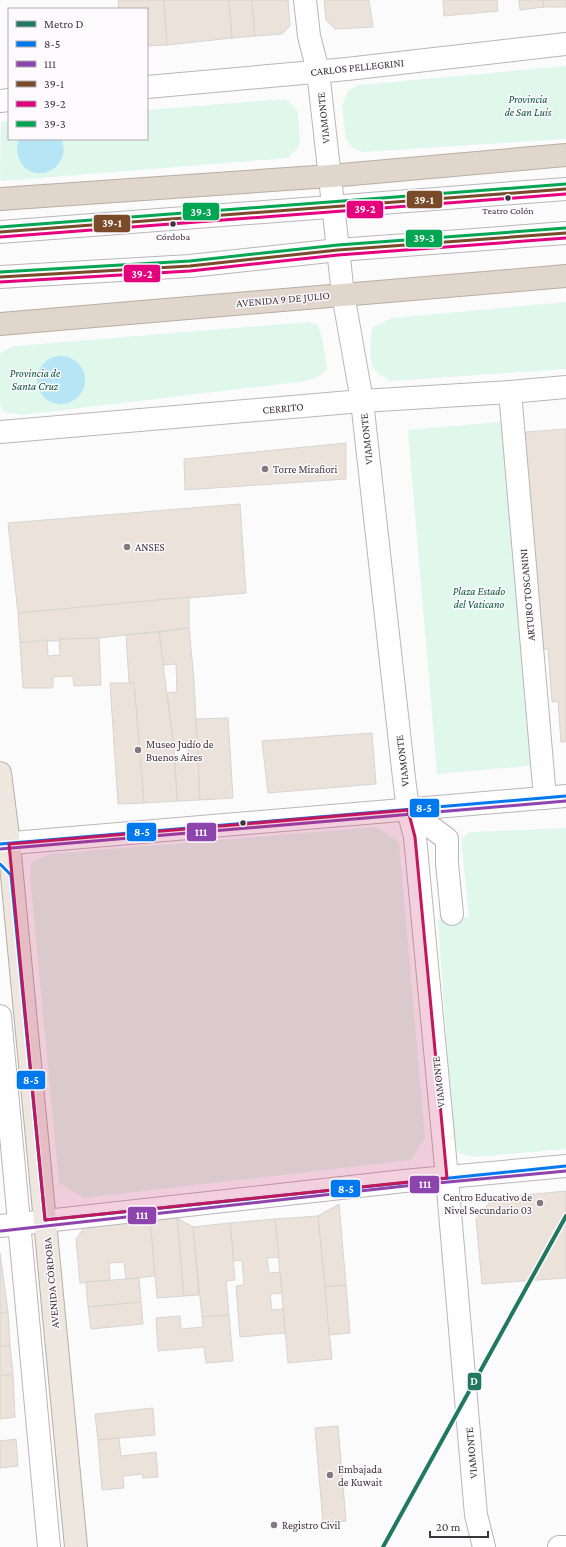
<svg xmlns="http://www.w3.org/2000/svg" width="566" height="1547" font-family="'Crimson Pro',serif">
  <rect width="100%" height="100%" fill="#fcfbfc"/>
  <g fill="#e0f7ec">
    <path d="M566 66V139L362 152 352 147 346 140 342 105 348 91 359 85Z"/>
    <path d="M283 99 289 101 298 112 300 142 297 149 288 158 3 181 0 179 1 122 9 121V139H147V110Z"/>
    <path d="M566 302V369L391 381C385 378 375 373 372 365 369 354 370 337 373 327L392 318Z"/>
    <path d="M309 322 318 325 322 337 327 369 318 377 307 381 21 415 4 412 0 404V353L14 346Z"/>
    <path d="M521 420 551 764 437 774 408 430Z"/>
    <path d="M376 827 399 842 425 1138 411 1160 83 1198 59 1183 30 876 31 863 50 854Z"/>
    <path d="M566 828V1149L475 1157 458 1153 453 1133 438 920 469 917 461 839 470 832Z"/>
  </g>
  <g fill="#b6e5f5">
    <path d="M19 139H61C69 153 58 172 42 173 22 175 13 154 19 139Z"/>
    <circle cx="61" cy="380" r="24"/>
  </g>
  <g fill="#ebe2da" stroke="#d8d4d1">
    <path d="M118 0H164L167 45 147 46V9H119Z"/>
    <path d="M164 0H229L232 38 167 45Z"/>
    <path d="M229 0H252L255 36 232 38Z"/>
    <path d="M252 0H288L290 26 282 34 255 36Z"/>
    <path d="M324 0H369L373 27 335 29 326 20Z"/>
    <path d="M443 0H497L498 11 444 16Z"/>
    <path d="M519 0H543L544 7 520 10Z"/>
    <path d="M543 0H566V7H544Z"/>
    <path d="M566 429V742H561L558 701 552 702 548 649H543L520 440 526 432Z"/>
    <path d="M346 443V479L185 490 184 459Z"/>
    <path d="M240 504 246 593 18 613 8 523Z"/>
    <path d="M189 597V628L99 638 20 643 18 613Z"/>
    <path d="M189 628 194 680 200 800 177 801 175 759 188 758V748L174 749 167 693 177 692 176 664 163 665 159 632Z"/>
    <path d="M159 632 174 749 177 801 144 803 134 683 129 682 126 635Z"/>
    <path d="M99 638 101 685 74 686 73 676 53 677V688H23L20 643 47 640 48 656 60 655 59 639Z"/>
    <path d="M110 683H134L144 803 118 804Z"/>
    <path d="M228 718 233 798 200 800 196 719Z"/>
    <path d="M372 733 376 784 268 793 262 741Z"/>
    <path d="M566 1191V1278L482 1284 476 1219 493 1198Z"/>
    <path d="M339 1204 346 1285 325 1287 318 1216Z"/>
    <path d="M318 1216 332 1359 288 1363 275 1219Z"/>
    <path d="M177 1218 193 1227 199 1295 184 1296Z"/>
    <path d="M177 1218 184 1296 157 1298 150 1220Z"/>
    <path d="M275 1219 279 1257 267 1258 269 1273 280 1272 282 1293 270 1294 272 1310 283 1309 285 1333 240 1337 236 1286 244 1285 242 1260 234 1261 230 1223Z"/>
    <path d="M150 1220 155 1276 126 1279 124 1262 109 1263 110 1280 80 1283 76 1239 85 1226Z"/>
    <path d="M230 1223 235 1280 226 1281 229 1315 202 1317 193 1227Z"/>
    <path d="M0 1253 8 1312 0 1313Z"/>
    <path d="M139 1278 141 1302 88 1307 86 1282Z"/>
    <path d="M346 1285 350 1333 329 1335 325 1287Z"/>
    <path d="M141 1302 143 1324 91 1329 88 1307Z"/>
    <path d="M8 1312 10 1345 0 1347V1313Z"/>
    <path d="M229 1315 233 1361 206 1363 204 1347 158 1351 156 1318 180 1316 181 1329 203 1327 202 1317Z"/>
    <path d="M10 1345 13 1374 0 1376V1347Z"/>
    <path d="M13 1374 15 1417 0 1419V1376Z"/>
    <path d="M153 1408 155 1435 98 1440 95 1414Z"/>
    <path d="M338 1426 346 1521 323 1523 315 1428Z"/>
    <path d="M119 1438 121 1456 156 1452 158 1477 143 1478 142 1474 123 1476 124 1488 102 1490 98 1440Z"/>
    <path d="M16 1439 18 1466 0 1468V1441Z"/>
  </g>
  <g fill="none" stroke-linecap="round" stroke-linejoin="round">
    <g stroke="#b9b5b8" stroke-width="24">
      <g id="minor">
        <path d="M305 0 309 36 318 71 343 294 362 401 404 778 408 810 415 837 447 1178 476 1515 484 1547"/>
        <path d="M147 87 347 69 566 44"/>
        <path d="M0 101 9 100"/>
        <path d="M0 232 566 189"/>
        <path d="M0 277 190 266 338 250 566 233"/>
        <path d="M510 392 545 798"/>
        <path d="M0 432 362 401 510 392 566 387"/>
        <path d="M408 810 447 839V864L452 914"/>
        <path d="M0 844 566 796"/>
        <path d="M0 1016 49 1547"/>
        <path d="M0 1226 404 1181 566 1166"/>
        <path d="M559 1547H566"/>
      </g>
    </g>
    <g stroke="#b9ada2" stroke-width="24">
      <path id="major" d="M0 773 9 844 76 1547"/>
    </g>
    <g stroke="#b9ada2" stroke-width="24">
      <g id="highway">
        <path d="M0 199 330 176 566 155"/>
        <path d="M0 324 566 276"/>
      </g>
    </g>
    <use href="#minor" stroke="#fffeff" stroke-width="22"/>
    <use href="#major" stroke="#ede7e0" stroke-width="22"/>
    <use href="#highway" stroke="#e1d6cb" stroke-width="22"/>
    <g stroke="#fdfafd" stroke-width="6">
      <g id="bus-1">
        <path d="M0 844 566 796"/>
        <path d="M0 864 11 875 45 1220 566 1166"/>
      </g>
    </g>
    <g stroke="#fdfafd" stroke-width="6">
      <g id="bus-2">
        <path d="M0 849 566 801"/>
        <path d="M1 1231 405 1186 566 1171"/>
      </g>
    </g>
    <g stroke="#fdfafd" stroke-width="6">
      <g id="bus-3">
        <path d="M0 232 566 189"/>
        <path d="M0 277 190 266 338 250 566 233"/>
      </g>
    </g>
    <g stroke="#fdfafd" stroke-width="6">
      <g id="bus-4">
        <path d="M0 237 566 194"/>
        <path d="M0 282 190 271 338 255 566 238"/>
      </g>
    </g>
    <g stroke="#fdfafd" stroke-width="6">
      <g id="bus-5">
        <path d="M0 227 566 184"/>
        <path d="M0 272 190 261 338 245 566 228"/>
      </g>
    </g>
    <use href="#bus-1" stroke="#0079ef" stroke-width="3"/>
    <use href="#bus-2" stroke="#8e44ad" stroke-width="3"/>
    <use href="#bus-3" stroke="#7a4b2a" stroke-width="3"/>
    <use href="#bus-4" stroke="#e5007d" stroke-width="3"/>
    <use href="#bus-5" stroke="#00a651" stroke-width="3"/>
    <g stroke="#fdfafd" stroke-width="7">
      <path id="metro-1" d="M383 1547 566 1216"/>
    </g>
    <use href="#metro-1" stroke="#217861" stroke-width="4"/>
  </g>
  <path fill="#c2185b" fill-opacity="0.2" stroke="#c2185b" stroke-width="3" stroke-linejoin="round" d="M408 810 415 837 447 1178 45 1220 9 844Z"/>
  <g fill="#3c353c" stroke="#fdfafd" stroke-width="1.5">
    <circle cx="508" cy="198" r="3.5"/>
    <circle cx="173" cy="224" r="3.5"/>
    <circle cx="243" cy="823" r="3.5"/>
  </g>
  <g fill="#7f7a7f" stroke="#fdfafd" stroke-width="1.5">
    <circle cx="265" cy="469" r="4"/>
    <circle cx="127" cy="547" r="4"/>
    <circle cx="138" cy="750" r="4"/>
    <circle cx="540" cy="1203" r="4"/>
    <circle cx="330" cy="1475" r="4"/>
    <circle cx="274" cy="1525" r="4"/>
  </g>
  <g text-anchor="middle" stroke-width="3" stroke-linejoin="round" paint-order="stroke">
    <g font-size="10" fill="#3c353c" stroke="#fdfafd">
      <text x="508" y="214">Teatro Colón</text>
      <text x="173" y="240">Córdoba</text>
    </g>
    <g font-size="11" fill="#3c353c" stroke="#fdfafd">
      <text transform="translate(357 67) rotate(-6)" y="4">CARLOS PELLEGRINI</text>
      <text transform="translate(323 118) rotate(-96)" y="4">VIAMONTE</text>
      <text transform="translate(283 299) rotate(-5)" y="4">AVENIDA 9 DE JULIO</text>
      <text transform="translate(283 408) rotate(-5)" y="4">CERRITO</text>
      <text transform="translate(366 439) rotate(-96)" y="4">VIAMONTE</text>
      <text transform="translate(527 595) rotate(-95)" y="4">ARTURO TOSCANINI</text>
      <text transform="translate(402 761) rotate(-97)" y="4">VIAMONTE</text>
      <text transform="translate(438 1082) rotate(-96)" y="4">VIAMONTE</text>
      <text transform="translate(51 1283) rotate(-95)" y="4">AVENIDA CÓRDOBA</text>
      <text transform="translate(471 1453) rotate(-95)" y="4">VIAMONTE</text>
    </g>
    <g font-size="11" font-style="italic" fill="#07563b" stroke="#fdfafd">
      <text x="528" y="103">Provincia<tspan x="528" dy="13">de San Luis</tspan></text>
      <text x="35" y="377">Provincia de<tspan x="35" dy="13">Santa Cruz</tspan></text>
      <text x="479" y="595">Plaza Estado<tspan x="479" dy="13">del Vaticano</tspan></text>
    </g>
    <g font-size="11" fill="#3c353c" stroke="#fdfafd" text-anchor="start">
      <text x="273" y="473">Torre Mirafiori</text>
      <text x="135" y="551">ANSES</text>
      <text x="146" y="748">Museo Judío de<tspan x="146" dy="13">Buenos Aires</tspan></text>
      <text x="532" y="1201" text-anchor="end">Centro Educativo de<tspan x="532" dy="13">Nivel Secundario 03</tspan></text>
      <text x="338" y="1473">Embajada<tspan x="338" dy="13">de Kuwait</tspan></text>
      <text x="282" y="1529">Registro Civil</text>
    </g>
  </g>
  <g stroke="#fdfafd" stroke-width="1.5">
    <rect x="406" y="190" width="37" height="19" rx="4" fill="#7a4b2a"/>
    <rect x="346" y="200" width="38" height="19" rx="4" fill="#e5007d"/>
    <rect x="182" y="202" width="38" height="19" rx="4" fill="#00a651"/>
    <rect x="93" y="214" width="38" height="19" rx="4" fill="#7a4b2a"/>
    <rect x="405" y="229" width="38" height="19" rx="4" fill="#00a651"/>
    <rect x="123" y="264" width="38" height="19" rx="4" fill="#e5007d"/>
    <rect x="409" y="798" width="31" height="20" rx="4" fill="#0079ef"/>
    <rect x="186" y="822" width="31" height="20" rx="4" fill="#8e44ad"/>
    <rect x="126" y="822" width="31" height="20" rx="4" fill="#0079ef"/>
    <rect x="16" y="1070" width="30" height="20" rx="4" fill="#0079ef"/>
    <rect x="409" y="1175" width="31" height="19" rx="4" fill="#8e44ad"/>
    <rect x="330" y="1179" width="31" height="19" rx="4" fill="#0079ef"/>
    <rect x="127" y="1206" width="30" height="19" rx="4" fill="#8e44ad"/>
    <rect x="467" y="1372" width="15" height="19" rx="4" fill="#217861"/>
  </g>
  <g font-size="11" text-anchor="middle" font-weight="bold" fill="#fff">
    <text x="424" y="204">39-1</text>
    <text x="365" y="213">39-2</text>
    <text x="201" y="216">39-3</text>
    <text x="112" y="227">39-1</text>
    <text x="424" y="242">39-3</text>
    <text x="142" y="278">39-2</text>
    <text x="424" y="812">8-5</text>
    <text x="201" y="836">111</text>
    <text x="142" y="836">8-5</text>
    <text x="31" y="1084">8-5</text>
    <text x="425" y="1188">111</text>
    <text x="346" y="1193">8-5</text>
    <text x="142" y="1219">111</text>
    <text x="474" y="1385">D</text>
  </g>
  <rect x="8" y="8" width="140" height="132" fill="#fdfafd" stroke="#b0abb0"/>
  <rect x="16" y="21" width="20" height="6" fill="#217861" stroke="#b0abb0"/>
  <text x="44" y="28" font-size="12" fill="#3c353c">Metro D</text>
  <rect x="16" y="41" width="20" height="6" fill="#0079ef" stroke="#b0abb0"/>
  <text x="44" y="48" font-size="12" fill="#3c353c">8-5</text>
  <rect x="16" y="61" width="20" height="6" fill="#8e44ad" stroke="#b0abb0"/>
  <text x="44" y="68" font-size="12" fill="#3c353c">111</text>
  <rect x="16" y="81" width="20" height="6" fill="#7a4b2a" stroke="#b0abb0"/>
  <text x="44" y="88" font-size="12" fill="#3c353c">39-1</text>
  <rect x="16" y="101" width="20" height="6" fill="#e5007d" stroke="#b0abb0"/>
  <text x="44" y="108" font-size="12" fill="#3c353c">39-2</text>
  <rect x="16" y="121" width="20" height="6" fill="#00a651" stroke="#b0abb0"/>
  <text x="44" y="128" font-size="12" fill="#3c353c">39-3</text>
  <path d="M430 1531v6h58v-6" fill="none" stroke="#3c353c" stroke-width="2"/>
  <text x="436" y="1531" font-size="12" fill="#3c353c" stroke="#fdfafd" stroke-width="3" paint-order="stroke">20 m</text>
</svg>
